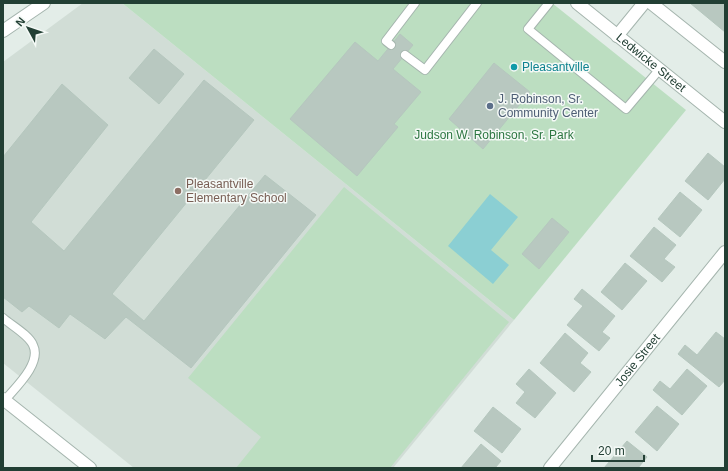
<svg xmlns="http://www.w3.org/2000/svg" width="728" height="471" font-family="Arial,sans-serif">
  <rect width="100%" height="100%" fill="#e3ede8"/>
  <path fill="#d1ddd6" d="M83 3H122L514 320 393 468H134L3 363V62Z"/>
  <g fill="#bcdec1">
    <path d="M122 3H552L686 110 514 320Z"/>
    <path d="M344 187 509 322 390 468H236L261 437 188 378Z"/>
  </g>
  <path fill="#8bcfd3" d="M490 194 518 217 491 250 509 265 493 284 448 246Z"/>
  <g fill="#b8c8c0" stroke="#b5c7be">
    <path d="M690 3H725V32Z"/>
    <path d="M400 34 413 45 393 69 421 92 394 124 398 127 357 176 290 119 355 42 378 61Z"/>
    <path d="M154 49 184 74 159 104 129 78Z"/>
    <path d="M494 63 530 92 483 149 449 119Z"/>
    <path d="M204 80 254 120 112 294 144 321 265 175 316 215 191 368 126 317 105 339 70 314 59 328 29 306 22 312 3 297V157L62 84 108 125 31 222 64 251Z"/>
    <path d="M708 153 725 167V179L708 200 685 181Z"/>
    <path d="M680 192 702 210 680 237 658 219Z"/>
    <path d="M552 218 569 232 539 269 522 254Z"/>
    <path d="M654 227 676 245 664 259 675 267 662 282 630 256Z"/>
    <path d="M625 263 647 281 622 310 601 292Z"/>
    <path d="M582 289 615 316 602 332 610 338 599 351 567 325 583 306 574 299Z"/>
    <path d="M716 332 725 339V380L719 387 678 354 685 345 697 355Z"/>
    <path d="M565 333 588 353 580 363 591 372 574 392 540 363Z"/>
    <path d="M529 369 556 393 535 418 516 403 525 392 516 384Z"/>
    <path d="M687 369 707 386 682 415 653 390 660 381 670 389Z"/>
    <path d="M657 406 679 424 657 451 635 432Z"/>
    <path d="M493 407 521 429 502 453 474 431Z"/>
    <path d="M627 441 647 457 638 468H604Z"/>
    <path d="M481 444 501 461 495 468H461Z"/>
  </g>
  <g fill="none" stroke-linecap="round" stroke-linejoin="round">
    <g stroke="#a5b5ae" stroke-width="10">
      <g id="service">
        <path d="M549 3 528 29 626 109 659 70"/>
        <path d="M391 45 386 41 415 3"/>
        <path d="M405 55 425 70 477 3"/>
        <path d="M3 318C11 325 29 335 33 345 42 363 16 387 5 400"/>
      </g>
    </g>
    <g stroke="#a5b5ae" stroke-width="14">
      <g id="minor">
        <path id="s1" d="M577 3 725 122"/>
        <path d="M651 3 725 62"/>
        <path d="M3 31 44 3"/>
        <path d="M617 36 644 3"/>
        <path d="M3 399 90 468"/>
        <path id="s2" d="M550 468 725 252"/>
      </g>
    </g>
    <use href="#service" stroke="#fff" stroke-width="8"/>
    <use href="#minor" stroke="#fff" stroke-width="12"/>
  </g>
  <circle fill="#0f9aa8" stroke="#f4f9f6" stroke-width="1.5" cx="514" cy="67" r="4"/>
  <circle fill="#5c6f8a" stroke="#f4f9f6" stroke-width="1.5" cx="490" cy="106" r="4"/>
  <circle fill="#8d6e63" stroke="#f4f9f6" stroke-width="1.5" cx="178" cy="191" r="4"/>
  <g text-anchor="middle" stroke-width="3" stroke-linejoin="round" paint-order="stroke">
    <g font-size="12" fill="#223f34" stroke="#f4f9f6">
      <text dy="4" stroke="none"><textPath href="#s1" startOffset="95">Ledwicke Street</textPath></text>
      <text dy="4" stroke="none"><textPath href="#s2" startOffset="139">Josie Street</textPath></text>
    </g>
    <g font-size="12" fill="#0d838f" stroke="#f4f9f6" text-anchor="start">
      <text x="522" y="71">Pleasantville</text>
    </g>
    <g font-size="12" fill="#4e5e75" stroke="#f4f9f6" text-anchor="start">
      <text x="498" y="103">J. Robinson, Sr.<tspan x="498" dy="14">Community Center</tspan></text>
    </g>
    <g font-size="12" fill="#2c7641" stroke="#f4f9f6">
      <text x="494" y="139">Judson W. Robinson, Sr. Park</text>
    </g>
    <g font-size="12" fill="#785e54" stroke="#f4f9f6" text-anchor="start">
      <text x="186" y="188">Pleasantville<tspan x="186" dy="14">Elementary School</tspan></text>
    </g>
  </g>
  <rect width="728" height="471" fill="none" stroke="#223f34" stroke-width="8"/>
  <g transform="translate(28 28) rotate(310)" stroke="#f4f9f6" stroke-width="3" paint-order="stroke">
  <path d="M0-3L7 15L0 10L-7 15Z" fill="#223f34"/>
  <text y="-6" font-size="11" font-weight="bold" text-anchor="middle" fill="#223f34">N</text>
  </g>
  <path d="M592 455v6h52v-6" fill="none" stroke="#223f34" stroke-width="2"/>
  <text x="598" y="455" font-size="12" fill="#223f34" stroke="#f4f9f6" stroke-width="3" paint-order="stroke">20 m</text>
</svg>
